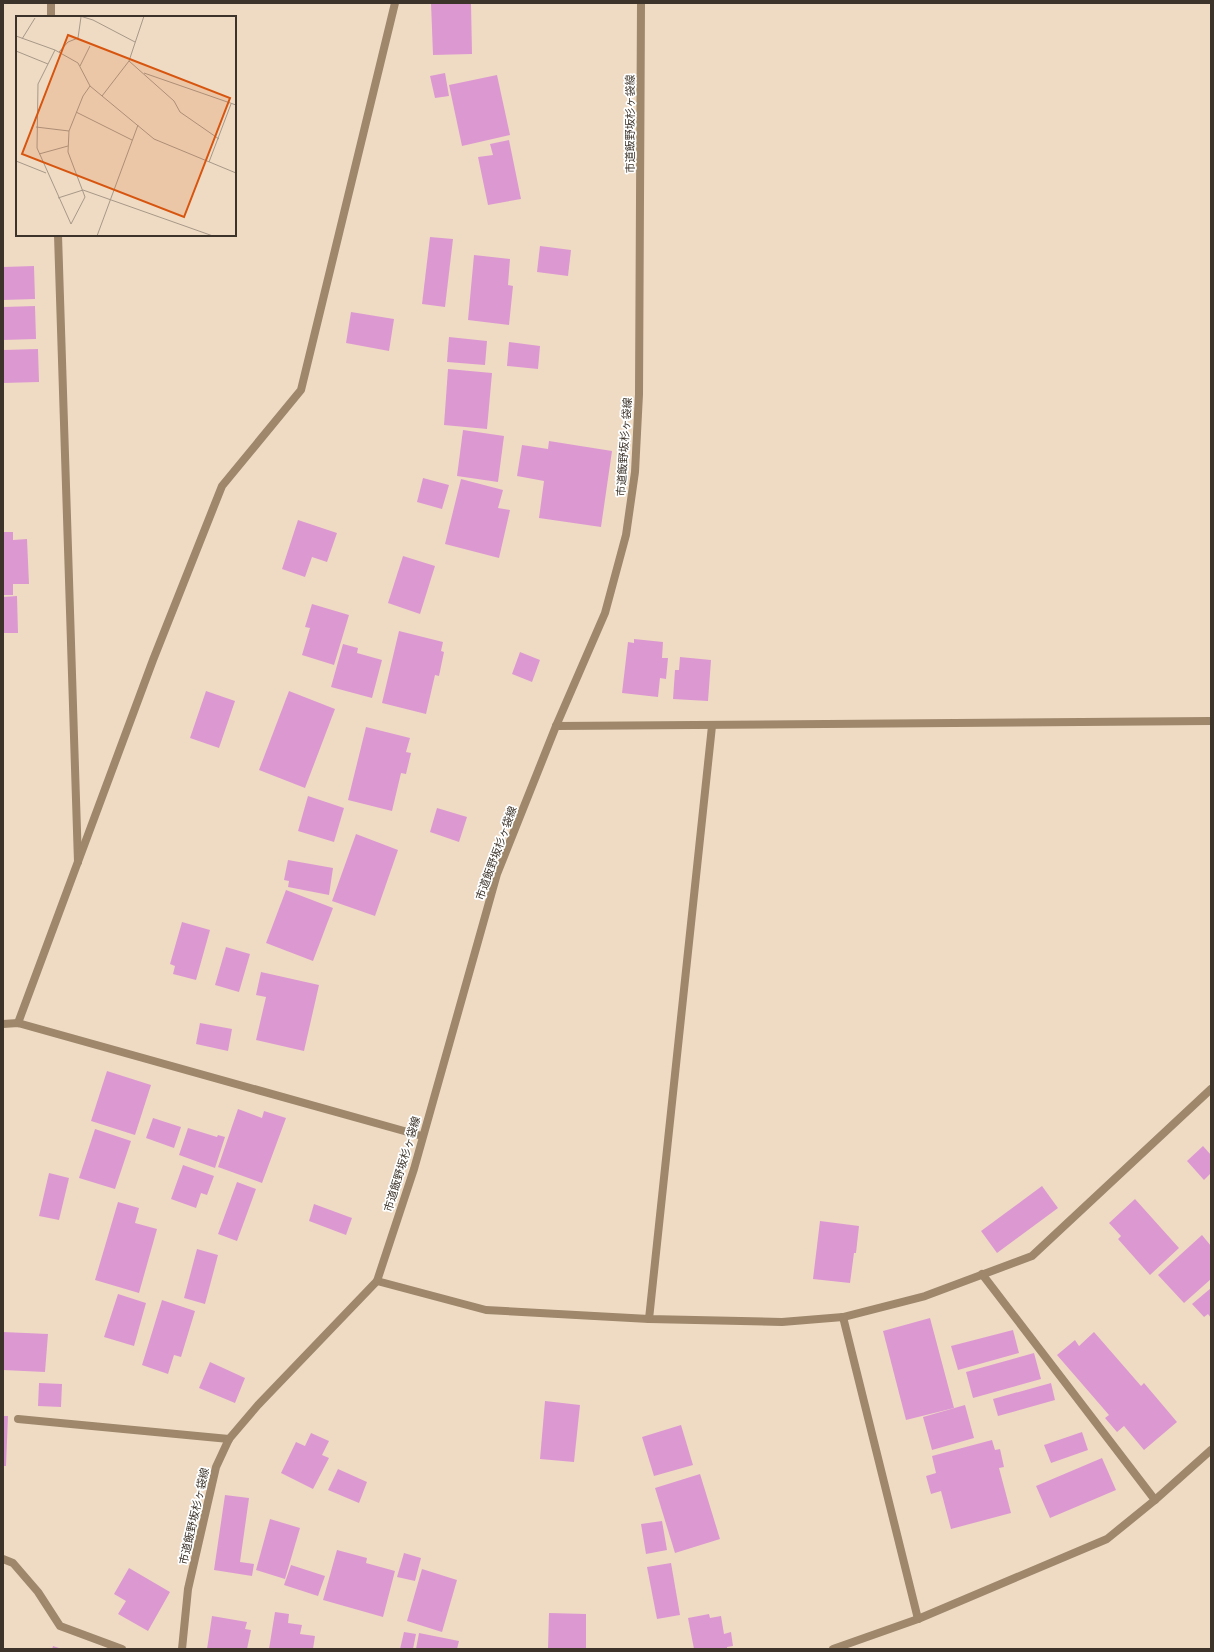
<svg xmlns="http://www.w3.org/2000/svg" width="1214" height="1652" font-family="Raleway,'Noto Sans JP',sans-serif">
  <rect width="100%" height="100%" fill="#efdbc4"/>
  <g fill="#dc99d1">
    <path d="M431 3H471L472 54 433 55Z"/>
    <path d="M445 73 449 96 435 98 430 76Z"/>
    <path d="M497 75 510 135 462 146 449 85Z"/>
    <path d="M509 140 521 199 488 205 478 157 493 155 490 144Z"/>
    <path d="M430 237 453 239 445 307 422 304Z"/>
    <path d="M540 246 571 250 568 276 537 272Z"/>
    <path d="M474 255 510 259 508 285 513 286 509 325 468 320Z"/>
    <path d="M34 266 35 299 3 300V267Z"/>
    <path d="M35 306 36 339 3 340V307Z"/>
    <path d="M351 312 394 319 389 351 346 343Z"/>
    <path d="M449 337 487 341 485 365 447 362Z"/>
    <path d="M509 342 540 346 538 369 507 366Z"/>
    <path d="M38 349 39 382 3 383V350Z"/>
    <path d="M448 369 492 373 487 429 444 425Z"/>
    <path d="M463 430 504 436 498 482 457 476Z"/>
    <path d="M549 441 612 451 601 527 539 518 544 481 517 476 522 445 548 449Z"/>
    <path d="M423 478 449 485 442 509 417 502Z"/>
    <path d="M461 479 503 490 498 508 510 510 499 558 445 544Z"/>
    <path d="M298 520 337 533 327 562 312 557 305 577 282 569Z"/>
    <path d="M3 532H13V540L27 539 29 584H13V595H3Z"/>
    <path d="M403 556 435 566 420 614 388 603Z"/>
    <path d="M17 596 18 633H3V597Z"/>
    <path d="M312 604 349 615 334 665 302 655 310 628 305 627Z"/>
    <path d="M399 631 443 642 441 651 444 652 439 676 435 675 426 714 382 703Z"/>
    <path d="M634 639 663 642 662 658H668L666 679 660 678 658 697 622 693 628 642 634 643Z"/>
    <path d="M343 644 358 648 357 653 382 660 372 698 331 687Z"/>
    <path d="M520 652 540 660 532 682 512 674Z"/>
    <path d="M680 657 711 660 708 701 673 699 675 670H679Z"/>
    <path d="M206 691 235 701 219 748 190 738Z"/>
    <path d="M289 691 335 709 305 788 259 770Z"/>
    <path d="M366 727 410 738 406 752 411 753 406 774 401 773 392 811 348 800Z"/>
    <path d="M308 796 344 808 334 842 298 831Z"/>
    <path d="M437 808 467 817 459 842 430 832Z"/>
    <path d="M356 834 398 850 375 916 332 901Z"/>
    <path d="M288 860 333 868 329 895 288 887 289 881 284 880Z"/>
    <path d="M286 890 333 908 313 961 266 943Z"/>
    <path d="M182 922 210 930 196 980 173 974 175 966 170 964Z"/>
    <path d="M226 947 250 954 239 992 215 985Z"/>
    <path d="M261 972 319 985 304 1051 256 1040 266 997 256 995Z"/>
    <path d="M200 1023 232 1029 228 1051 196 1044Z"/>
    <path d="M107 1071 151 1085 135 1135 91 1121Z"/>
    <path d="M238 1109 262 1118 264 1111 286 1118 262 1183 218 1167Z"/>
    <path d="M153 1118 181 1127 174 1148 146 1138Z"/>
    <path d="M188 1128 217 1137 218 1135 225 1137 215 1168 179 1155Z"/>
    <path d="M95 1129 131 1141 115 1189 79 1178Z"/>
    <path d="M1203 1146 1211 1155V1173L1204 1180 1187 1161Z"/>
    <path d="M183 1165 214 1176 207 1195 201 1193 196 1208 171 1199Z"/>
    <path d="M49 1173 69 1178 59 1220 39 1216Z"/>
    <path d="M237 1182 256 1189 237 1241 218 1234Z"/>
    <path d="M1042 1186 1058 1208 997 1253 981 1231Z"/>
    <path d="M1135 1199 1179 1248 1150 1275 1118 1239 1121 1236 1109 1223Z"/>
    <path d="M118 1202 139 1208 135 1223 157 1229 139 1293 95 1280Z"/>
    <path d="M314 1204 352 1218 346 1235 309 1221Z"/>
    <path d="M820 1221 859 1226 856 1253H854L850 1283 813 1279Z"/>
    <path d="M1202 1235 1211 1246V1279L1184 1303 1158 1275Z"/>
    <path d="M197 1249 218 1255 205 1304 184 1298Z"/>
    <path d="M1211 1288V1318L1208 1314 1204 1317 1192 1304Z"/>
    <path d="M118 1294 146 1303 134 1346 104 1337Z"/>
    <path d="M162 1300 195 1311 181 1357 174 1355 168 1374 142 1365Z"/>
    <path d="M930 1318 954 1408 906 1420 883 1331Z"/>
    <path d="M1013 1330 1019 1353 958 1370 951 1346Z"/>
    <path d="M3 1332 48 1334 45 1372 3 1370Z"/>
    <path d="M1094 1332 1141 1386 1144 1383 1177 1422 1144 1450 1124 1426 1117 1432 1105 1418 1109 1415 1057 1355 1075 1340 1079 1346Z"/>
    <path d="M1034 1353 1041 1379 973 1398 966 1372Z"/>
    <path d="M210 1362 245 1378 235 1403 199 1388Z"/>
    <path d="M39 1383 62 1384 61 1407 38 1406Z"/>
    <path d="M1051 1383 1055 1400 998 1416 993 1399Z"/>
    <path d="M545 1401 580 1405 574 1462 540 1459Z"/>
    <path d="M965 1405 974 1438 932 1450 923 1417Z"/>
    <path d="M3 1416H8L6 1466H3Z"/>
    <path d="M681 1425 693 1465 654 1476 642 1437Z"/>
    <path d="M1082 1432 1088 1450 1051 1463 1044 1445Z"/>
    <path d="M311 1433 329 1441 322 1455 329 1458 313 1489 281 1473 296 1442 305 1446Z"/>
    <path d="M992 1440 995 1450 1000 1449 1004 1467 999 1468 1011 1513 951 1529 941 1491 931 1494 926 1476 936 1473 932 1456Z"/>
    <path d="M1102 1458 1116 1490 1050 1518 1036 1486Z"/>
    <path d="M338 1469 367 1482 359 1503 328 1490Z"/>
    <path d="M700 1474 720 1539 675 1553 655 1488Z"/>
    <path d="M225 1495 249 1498 240 1562 254 1564 252 1576 214 1570Z"/>
    <path d="M270 1519 300 1528 285 1579 256 1570Z"/>
    <path d="M662 1521 667 1550 646 1554 641 1524Z"/>
    <path d="M337 1550 367 1558 366 1563 395 1571 383 1617 323 1600Z"/>
    <path d="M404 1553 421 1558 415 1581 397 1577Z"/>
    <path d="M671 1563 680 1615 657 1619 647 1567Z"/>
    <path d="M291 1565 325 1576 318 1596 284 1585Z"/>
    <path d="M129 1568 170 1592 148 1631 118 1614 126 1601 114 1594Z"/>
    <path d="M422 1569 457 1580 442 1632 407 1621Z"/>
    <path d="M275 1612 289 1614 288 1623 302 1625 300 1634 315 1636 313 1649H269Z"/>
    <path d="M549 1613 586 1614V1649H548Z"/>
    <path d="M709 1614 710 1618 721 1616 724 1634 731 1632 733 1646 727 1647V1649H694L688 1618Z"/>
    <path d="M212 1616 247 1622 245 1629 251 1630 247 1649H207Z"/>
    <path d="M404 1632 416 1634 413 1649H400Z"/>
    <path d="M419 1633 459 1641 457 1649H416Z"/>
    <path d="M53 1646 62 1649H52Z"/>
  </g>
  <g fill="none" stroke-linecap="round" stroke-linejoin="round">
    <g stroke="#9e876b" stroke-width="8">
      <path d="M51 3V17"/>
      <path d="M58 235 78 862"/>
      <path d="M18 1023 153 660 222 486 301 390 395 3"/>
      <path d="M3 1024 18 1023 422 1136"/>
      <path d="M982 1274 1155 1500"/>
      <path d="M377 1281 486 1310 649 1319 782 1322 843 1317 925 1296 1032 1256 1211 1089"/>
      <path d="M843 1317 918 1619"/>
      <path d="M649 1319 712 726"/>
      <path d="M18 1419 229 1439"/>
      <path d="M3 1559 13 1563 38 1592 60 1626 122 1649"/>
      <path d="M833 1649 918 1619 1107 1539 1155 1500 1211 1450"/>
    </g>
    <g stroke="#9e876b" stroke-width="8">
      <path d="M556 726 1211 721"/>
      <path d="M182 1649 188 1589 216 1467 229 1439 258 1405 377 1281 414 1169 497 874 556 726 605 613 626 535 635 472 639 394 641 3"/>
    </g>
  </g>
  <g text-anchor="middle" stroke-width="3.5" stroke-linejoin="round" paint-order="stroke">
    <g font-size="11" fill="#3c342b" stroke="#fff">
      <text transform="translate(630 124) rotate(-90)" y="4">市道飯野坂杉ヶ袋線</text>
      <text transform="translate(624 447) rotate(-86)" y="4">市道飯野坂杉ヶ袋線</text>
      <text transform="translate(496 853) rotate(-70)" y="4">市道飯野坂杉ヶ袋線</text>
      <text transform="translate(402 1164) rotate(-73)" y="4">市道飯野坂杉ヶ袋線</text>
      <text transform="translate(194 1516) rotate(-77)" y="4">市道飯野坂杉ヶ袋線</text>
    </g>
  </g>
  <g transform="translate(16 16)">
    <rect width="220" height="220" fill="#efdbc4"/>
    <path fill="none" stroke="#a79887" stroke-width="1" d="M64 0 77 4 119 26M0 20 39 34 62 47 74 70 138 123 220 157M6 23 19 2M39 34 22 68 21 132 55 208 69 181 52 136 53 115 67 80 74 70M0 35 32 48M43 36 52 26 62 22 65 1M113 45 158 85 164 96 203 123M64 50 74 30M128 57 220 89M86 80 113 45 128 0M60 96 116 124M20 111 53 115M23 138 52 130M0 145 30 157M193 146 215 88M42 182 67 174 197 220M81 220 122 109"/>
    <path fill="#d7550f" fill-opacity="0.15" stroke="#d7550f" stroke-width="2" d="M52 19 214 82 168 201 6 138Z"/>
    <rect width="220" height="220" fill="none" stroke="#3c342b" stroke-width="2"/>
  </g>
  <rect width="1214" height="1652" fill="none" stroke="#3c342b" stroke-width="8"/>
</svg>
